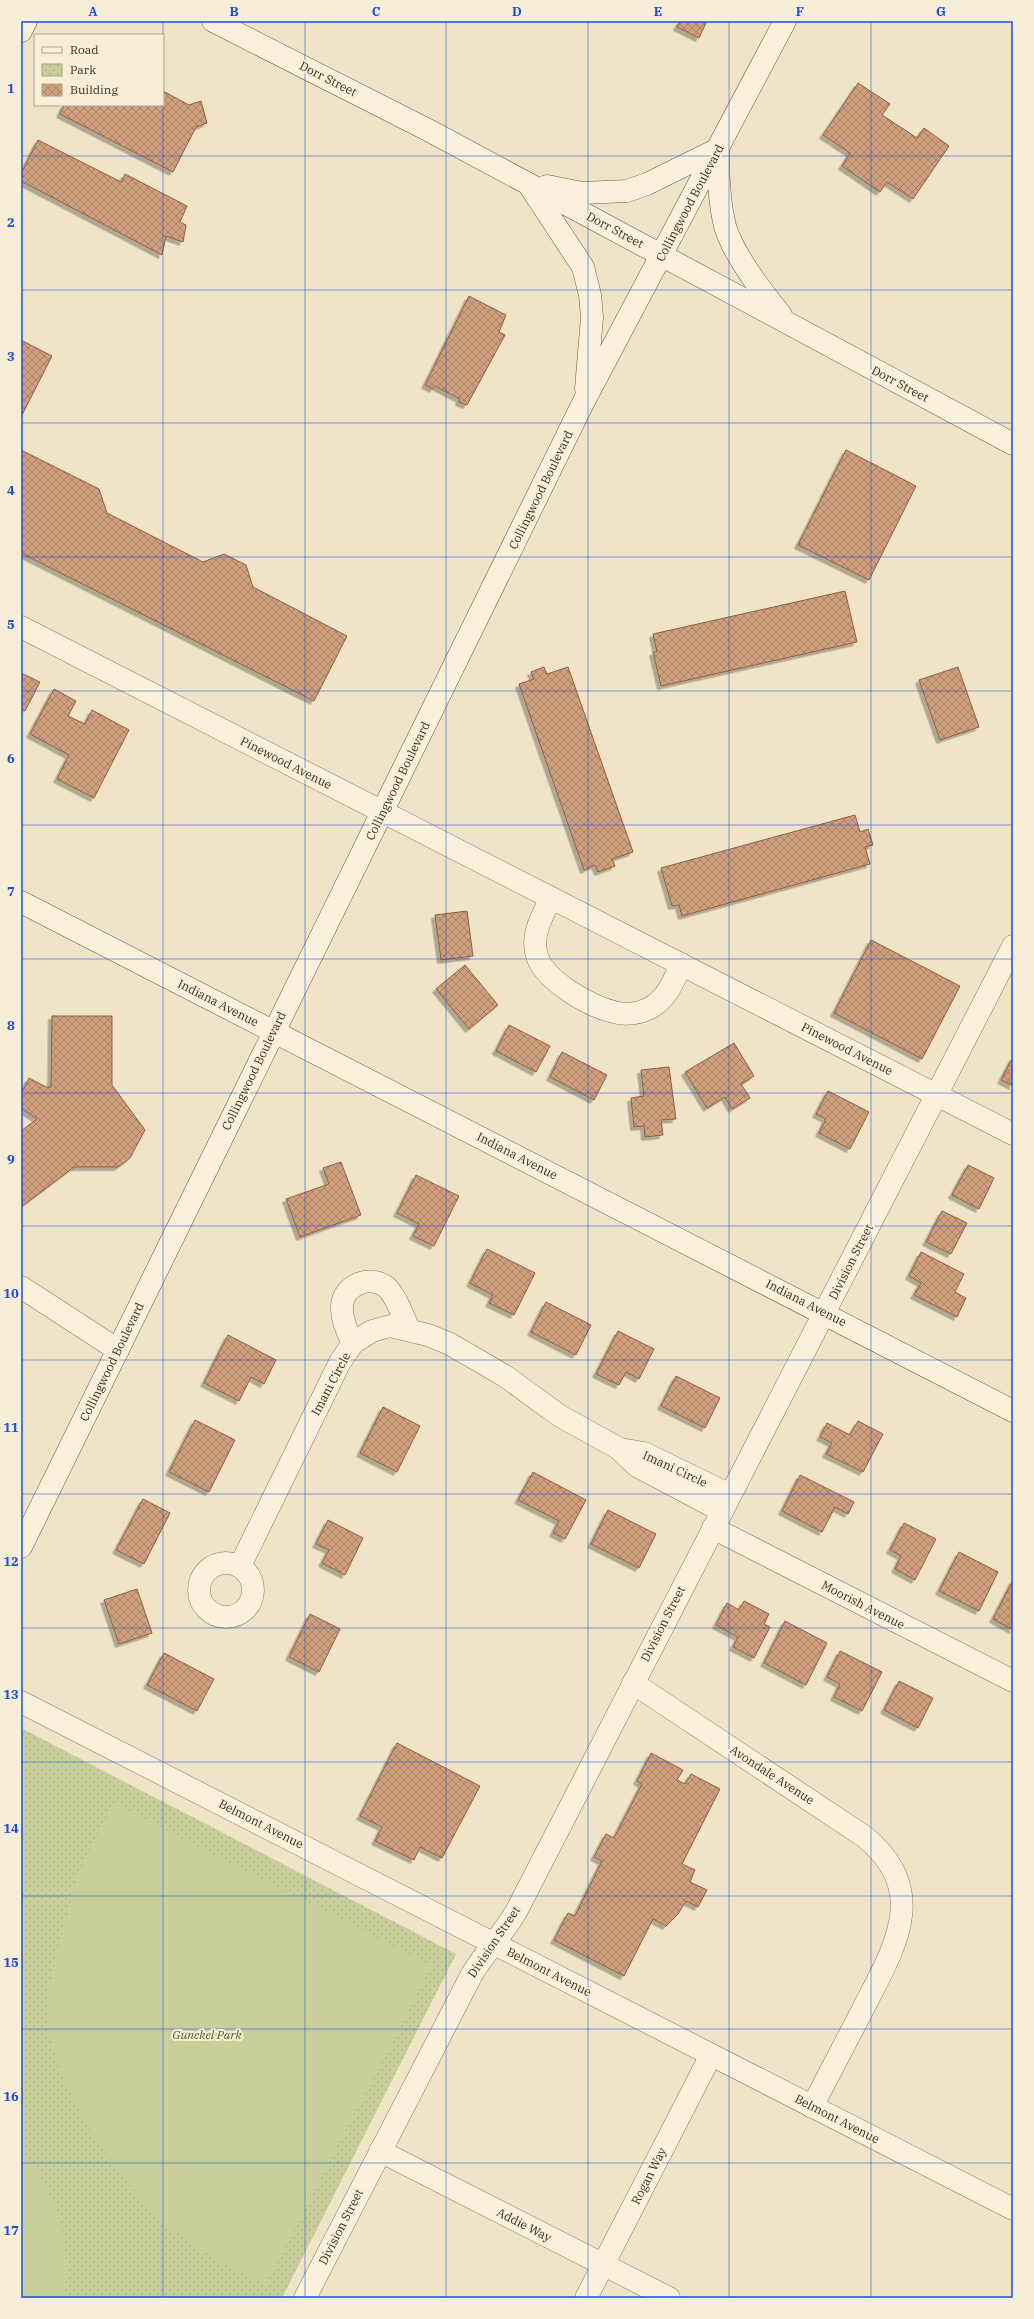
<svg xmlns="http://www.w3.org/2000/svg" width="1034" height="2319" font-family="'IBM Plex Serif',serif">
  <defs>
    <pattern id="park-dots" width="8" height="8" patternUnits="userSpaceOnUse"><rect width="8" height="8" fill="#c9cf9b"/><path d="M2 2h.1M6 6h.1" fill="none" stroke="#aeb285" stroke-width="1.8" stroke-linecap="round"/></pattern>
    <pattern id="building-cross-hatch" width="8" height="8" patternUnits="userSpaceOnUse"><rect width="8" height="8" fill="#cf9f7d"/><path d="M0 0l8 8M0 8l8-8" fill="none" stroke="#a98266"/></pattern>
    <filter id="shadow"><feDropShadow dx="-3.5" dy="3.5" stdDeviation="0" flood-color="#0004"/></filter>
  </defs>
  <rect width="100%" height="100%" fill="#f0e4c8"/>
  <path fill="url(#park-dots)" d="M21 1728 456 1954 282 2298H21Z"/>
  <g fill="#c9cf9b">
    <path d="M114 1803 432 1966 265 2285C234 2269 204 2254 177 2233 125 2192 52 2087 48 2020 46 1983 59 1945 68 1911 71 1899 73 1886 78 1876 89 1851 102 1827 114 1803Z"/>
    <path d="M21 2151C57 2192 72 2244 65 2298H21Z"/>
  </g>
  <g fill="url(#building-cross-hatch)" stroke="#8d5f41" filter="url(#shadow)">
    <path d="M680 21H707L699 38 677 27Z"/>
    <path d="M858 83 890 104 882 115 917 138 924 128 949 146 913 199 887 182 880 192 842 166 850 153 823 135Z"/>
    <path d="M163 91 189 105 201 101 207 123 196 127 173 172 60 114 64 105H163Z"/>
    <path d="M38 140 121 182 125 174 187 206 180 222 186 225 183 242 166 236 162 255 21 181V174Z"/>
    <path d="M469 296 506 315 499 332 505 335 467 405 459 402 460 399 435 386 433 389 425 385Z"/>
    <path d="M21 340 52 356 21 417Z"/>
    <path d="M21 450 99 489 107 513 203 562 224 554 246 565 253 587 347 636 314 701 21 553Z"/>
    <path d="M846 450 916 486 869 580 798 545Z"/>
    <path d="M845 591 857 642 661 686 653 652H657L653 634Z"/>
    <path d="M544 667 547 674 568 667 633 852 612 859 615 866 598 872 595 865 584 870 519 684 534 679 531 672Z"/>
    <path d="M958 667 979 727 940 740 919 680Z"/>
    <path d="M21 673 40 682 25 711 21 709Z"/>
    <path d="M54 689 76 701 68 716 85 724 92 710 129 730 94 798 57 779 69 755 30 734Z"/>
    <path d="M855 815 860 832 868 829 873 845 865 847 870 864 682 916 679 905 672 906 661 868Z"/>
    <path d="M467 911 473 956 441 960 435 915Z"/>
    <path d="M871 940 960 986 922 1059 834 1013Z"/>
    <path d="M465 965 498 1005 469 1029 436 989Z"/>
    <path d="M52 1016H112V1085L145 1130 130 1158 118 1167H74L21 1207V1131L37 1119 21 1108V1094L29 1078 46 1087H51Z"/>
    <path d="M509 1025 550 1046 536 1072 496 1051Z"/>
    <path d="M734 1043 754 1076 741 1084 750 1098 732 1109 725 1097 707 1108 685 1072Z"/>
    <path d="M562 1052 607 1075 594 1100 550 1077Z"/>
    <path d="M1013 1057V1086L1001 1080Z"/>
    <path d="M669 1067 676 1119 661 1120 663 1135 645 1137 644 1126 634 1127 631 1098 644 1096 641 1070Z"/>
    <path d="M828 1091 869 1112 850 1149 819 1133 826 1119 816 1114Z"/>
    <path d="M341 1162 361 1215 300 1237 286 1199 329 1184 323 1168Z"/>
    <path d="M968 1165 994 1178 979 1209 952 1195Z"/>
    <path d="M416 1175 459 1196 434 1246 413 1236 419 1224 397 1213Z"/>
    <path d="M942 1211 967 1223 951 1254 926 1242Z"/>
    <path d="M487 1249 535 1273 514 1315 489 1303 493 1295 470 1283Z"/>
    <path d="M921 1252 964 1274 955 1292 966 1298 957 1317 914 1295 921 1283 909 1276Z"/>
    <path d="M546 1302 591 1325 576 1355 531 1332Z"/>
    <path d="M618 1331 654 1349 639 1379 626 1372 619 1385 596 1374Z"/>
    <path d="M228 1335 276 1360 264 1384 251 1377 239 1401 204 1383Z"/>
    <path d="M676 1376 720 1398 705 1428 661 1406Z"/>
    <path d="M383 1407 420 1426 397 1472 360 1453Z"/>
    <path d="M195 1420 235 1440 209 1492 169 1472Z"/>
    <path d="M858 1421 883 1434 863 1472 826 1454 832 1443 820 1437 827 1423 850 1435Z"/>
    <path d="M533 1472 586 1500 565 1539 553 1533 559 1521 518 1500Z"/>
    <path d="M800 1475 854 1502 848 1514 835 1507 822 1532 782 1511Z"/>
    <path d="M143 1499 170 1513 144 1564 116 1550Z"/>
    <path d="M608 1510 656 1534 639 1568 591 1544Z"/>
    <path d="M328 1520 363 1538 345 1575 322 1563 329 1550 316 1544Z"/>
    <path d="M904 1523 936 1539 915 1580 895 1569 901 1556 890 1550Z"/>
    <path d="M959 1552 998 1572 979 1611 939 1591Z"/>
    <path d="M1013 1580V1630L993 1619Z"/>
    <path d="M137 1589 152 1633 119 1644 104 1600Z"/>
    <path d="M744 1601 769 1614 764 1624 770 1627 754 1658 733 1647 738 1637 716 1625 727 1603 739 1610Z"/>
    <path d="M310 1614 340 1629 319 1672 289 1657Z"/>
    <path d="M785 1621 827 1643 806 1685 764 1663Z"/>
    <path d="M840 1651 882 1672 862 1711 834 1697 840 1684 827 1677Z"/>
    <path d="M164 1653 214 1679 197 1711 147 1685Z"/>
    <path d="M899 1681 933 1698 918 1728 884 1710Z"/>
    <path d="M397 1743 480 1786 442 1858 420 1847 414 1860 375 1841 382 1827 360 1816Z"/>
    <path d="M651 1753 683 1770 677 1780 685 1784 691 1774 720 1789 682 1864 695 1870 690 1882 707 1890 698 1907 686 1901 678 1914 666 1926 653 1919 624 1976 554 1940 568 1913 575 1916 602 1861 594 1857 606 1834 614 1838 642 1784 637 1781Z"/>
  </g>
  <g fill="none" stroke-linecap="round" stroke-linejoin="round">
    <g stroke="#8d765c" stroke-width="23">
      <g id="street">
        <path d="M21 627 1013 1134"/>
        <path d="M551 898C543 914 532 933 536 952 541 980 592 1008 618 1013 629 1015 640 1013 650 1008 667 999 674 981 681 964"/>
        <path d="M21 1287 118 1350"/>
        <path d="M353 1343C347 1332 341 1318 342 1305 344 1285 369 1275 385 1286 394 1292 404 1318 409 1329"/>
        <path d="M626 1450 644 1453 730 1495"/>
        <path d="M713 1528 1013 1681"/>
        <circle cx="226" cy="1590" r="27"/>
        <path d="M240 1566 340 1362 353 1343 372 1331 390 1326 428 1335 450 1344 505 1376 560 1416 618 1448 637 1466 722 1511"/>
        <path d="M633 1683 865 1837C931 1892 894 1948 863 2009 846 2041 829 2074 812 2107"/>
        <path d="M21 1702 1013 2209"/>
        <path d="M380 2151 669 2298"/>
        <path d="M305 2298 472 1974C486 1951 504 1933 517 1910L1013 946"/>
        <path d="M586 2298 711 2055"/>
      </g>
    </g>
    <g stroke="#6f573f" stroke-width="23">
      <g id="secondary">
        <path d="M213 21 430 131 1013 444"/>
        <path d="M21 31 26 21"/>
        <path d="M529 185 583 267 590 295 592 317 586 389"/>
        <path d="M547 186 582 193 627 191 647 184 718 149C718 174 719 202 725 226 733 254 763 293 781 315"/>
        <path d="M21 902 1013 1411"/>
        <path d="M21 1547 584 401 785 21"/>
      </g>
    </g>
    <use href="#street" stroke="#faf1dc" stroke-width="22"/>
    <use href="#secondary" stroke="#faf1dc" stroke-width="22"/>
  </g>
  <path fill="none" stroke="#1d4ed8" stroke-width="1" stroke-opacity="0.55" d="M163 21V2298M305 21V2298M446 21V2298M588 21V2298M729 21V2298M871 21V2298M21 156H1013M21 290H1013M21 423H1013M21 557H1013M21 691H1013M21 825H1013M21 959H1013M21 1093H1013M21 1226H1013M21 1360H1013M21 1494H1013M21 1628H1013M21 1762H1013M21 1896H1013M21 2029H1013M21 2163H1013"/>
  <g text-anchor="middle" stroke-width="4" stroke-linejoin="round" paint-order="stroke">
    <g font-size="12" fill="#3d2e20" stroke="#f7eed8">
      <text transform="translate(328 79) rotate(27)" y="4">Dorr Street</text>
      <text transform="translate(690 203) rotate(-62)" y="4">Collingwood Boulevard</text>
      <text transform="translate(615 230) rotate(28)" y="4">Dorr Street</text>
      <text transform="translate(900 384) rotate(28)" y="4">Dorr Street</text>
      <text transform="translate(541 490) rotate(-64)" y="4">Collingwood Boulevard</text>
      <text transform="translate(286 763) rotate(27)" y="4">Pinewood Avenue</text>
      <text transform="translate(398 781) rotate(-64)" y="4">Collingwood Boulevard</text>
      <text transform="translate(218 1003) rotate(27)" y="4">Indiana Avenue</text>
      <text transform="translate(847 1049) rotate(27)" y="4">Pinewood Avenue</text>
      <text transform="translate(254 1071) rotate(-64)" y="4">Collingwood Boulevard</text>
      <text transform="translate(517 1156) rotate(27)" y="4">Indiana Avenue</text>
      <text transform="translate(851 1262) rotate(-63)" y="4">Division Street</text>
      <text transform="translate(806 1303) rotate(27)" y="4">Indiana Avenue</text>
      <text transform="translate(112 1362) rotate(-64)" y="4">Collingwood Boulevard</text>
      <text transform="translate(331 1384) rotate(-62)" y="4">Imani Circle</text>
      <text transform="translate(675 1469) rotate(25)" y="4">Imani Circle</text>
      <text transform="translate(863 1605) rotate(27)" y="4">Moorish Avenue</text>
      <text transform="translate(663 1624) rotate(-63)" y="4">Division Street</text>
      <text transform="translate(772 1775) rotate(33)" y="4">Avondale Avenue</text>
      <text transform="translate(261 1824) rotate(27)" y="4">Belmont Avenue</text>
      <text transform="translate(494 1942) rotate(-56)" y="4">Division Street</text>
      <text transform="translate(549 1972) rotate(27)" y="4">Belmont Avenue</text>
      <text transform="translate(837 2119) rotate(27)" y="4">Belmont Avenue</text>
      <text transform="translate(649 2176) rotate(-63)" y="4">Rogan Way</text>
      <text transform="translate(524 2225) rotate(27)" y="4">Addie Way</text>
      <text transform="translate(341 2227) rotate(-63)" y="4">Division Street</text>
    </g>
    <g font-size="12" font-style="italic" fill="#4d5a26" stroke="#f7eed8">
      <text x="207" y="2039">Gunckel Park</text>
    </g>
  </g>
  <rect width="1034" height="2319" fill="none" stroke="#f7eed8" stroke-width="44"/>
  <rect x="34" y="34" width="130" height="72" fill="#f7eed8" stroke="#ada18e"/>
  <rect x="42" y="47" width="20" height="6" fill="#faf1dc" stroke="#ada18e"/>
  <text x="70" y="54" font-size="12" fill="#3d2e20">Road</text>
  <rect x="42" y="64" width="20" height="12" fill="url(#park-dots)" stroke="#ada18e"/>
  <text x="70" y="74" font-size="12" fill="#3d2e20">Park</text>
  <rect x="42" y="84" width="20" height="12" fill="url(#building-cross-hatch)" stroke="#ada18e"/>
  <text x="70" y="94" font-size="12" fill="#3d2e20">Building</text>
  <rect x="22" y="22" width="990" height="2275" fill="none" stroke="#1d4ed8" stroke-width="1.5"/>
  <g font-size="13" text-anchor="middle" font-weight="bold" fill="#1d4ed8">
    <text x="93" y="16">A</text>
    <text x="234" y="16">B</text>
    <text x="376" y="16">C</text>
    <text x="517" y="16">D</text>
    <text x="658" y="16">E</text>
    <text x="800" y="16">F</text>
    <text x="941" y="16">G</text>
    <text x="11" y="93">1</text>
    <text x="11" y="227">2</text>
    <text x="11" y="361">3</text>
    <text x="11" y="495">4</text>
    <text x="11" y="629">5</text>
    <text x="11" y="763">6</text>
    <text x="11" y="896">7</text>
    <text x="11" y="1030">8</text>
    <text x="11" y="1164">9</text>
    <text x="11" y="1298">10</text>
    <text x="11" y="1432">11</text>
    <text x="11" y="1566">12</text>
    <text x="11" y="1699">13</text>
    <text x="11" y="1833">14</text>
    <text x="11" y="1967">15</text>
    <text x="11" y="2101">16</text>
    <text x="11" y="2235">17</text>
  </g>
</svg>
